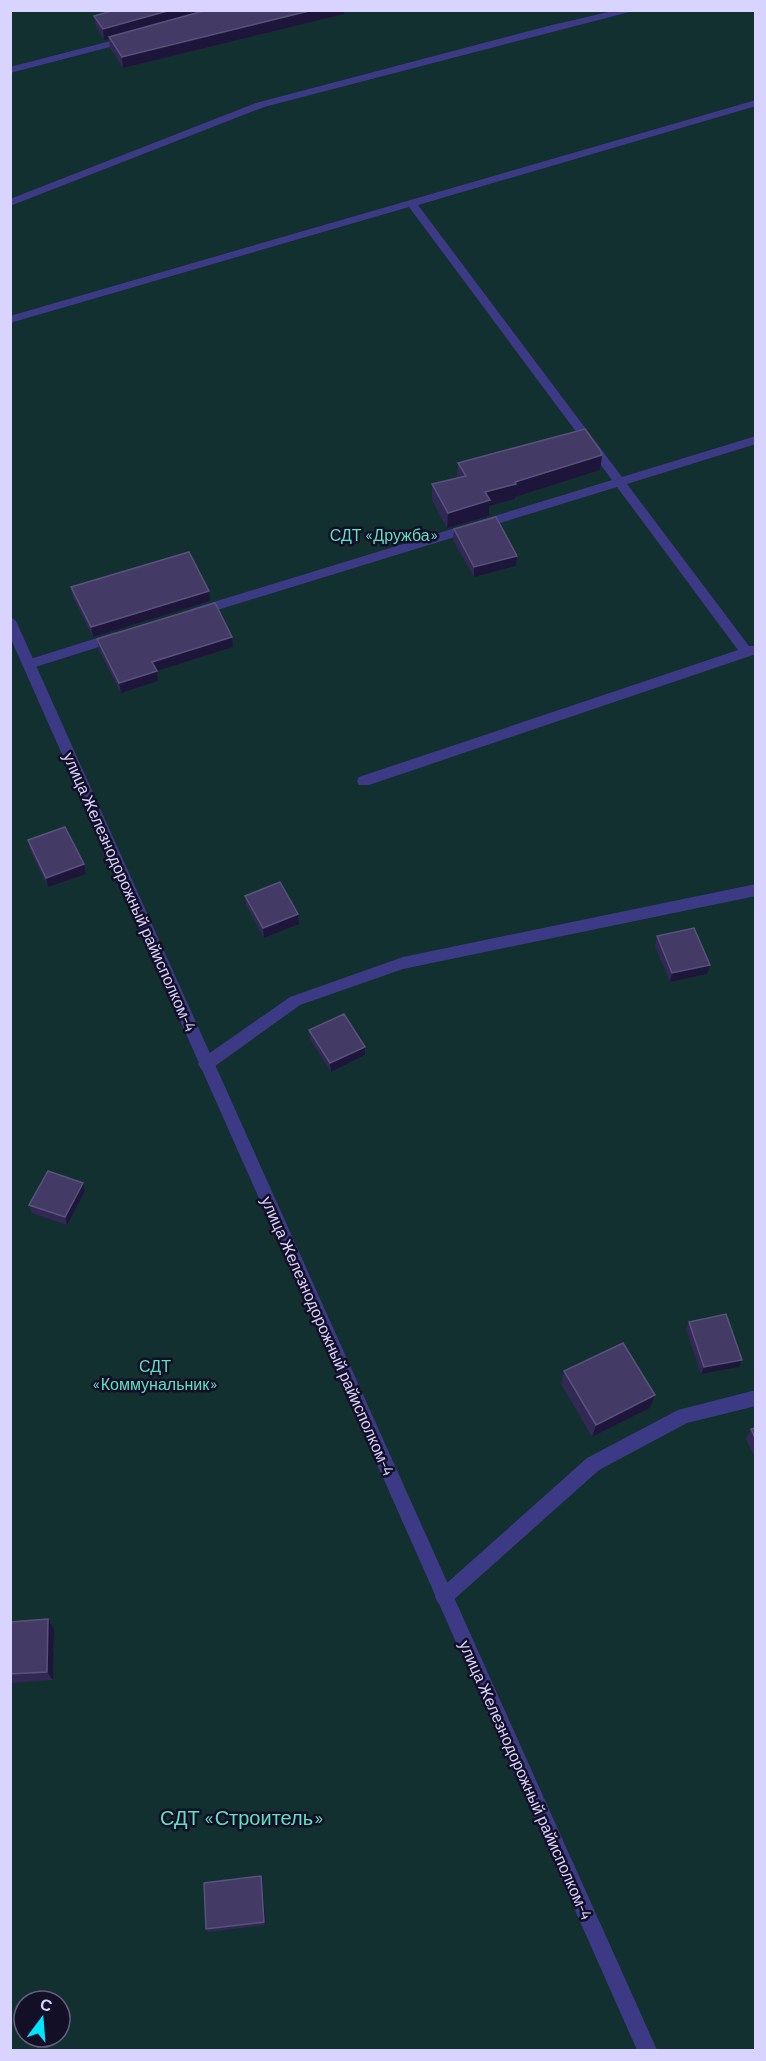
<svg xmlns="http://www.w3.org/2000/svg" width="766" height="2061" font-family="Barlow,sans-serif">
  <rect width="100%" height="100%" fill="#130f26"/>
  <path fill="#12302f" fill-rule="evenodd" d="M11 11H755V2050H11ZM24 2001H60V2037H24Z"/>
  <g fill="none" stroke-linecap="round" stroke-linejoin="round">
    <g fill="#3d3a85" fill-rule="evenodd">
      <path d="M617 10H637L264 107 10 206V199L256 103 552 25Z"/>
      <path d="M130 36 133 37V41L10 73V67Z"/>
      <path d="M756 100V106L418 205 622 477 756 436V444L627 484 749 646H756V654L369 785H359L357 781 359 777 738 650 617 487 201 615H191L190 612 191 609 612 480 409 207 10 323V316Z"/>
      <path d="M116 632 122 637 121 640 29 669 22 664 24 661Z"/>
      <path d="M756 884V896L403 969 300 1005 211 1069 206 1071 201 1069 198 1064 201 1059 290 997 403 957Z"/>
      <path d="M756 1390V1406L687 1423 599 1470 450 1603 444 1606 438 1603 435 1597 438 1591 587 1458 678 1410Z"/>
    </g>
    <path fill="#3d3a85" fill-rule="evenodd" d="M10 616 16 621 657 2050H637L10 637Z"/>
  </g>
  <g fill="#312854">
    <path d="M344 14 123 68 110 48 109 38 104 40 96 27 94 16Z"/>
    <path d="M602 455 600 470 515 497V499L489 506V516L447 528 432 500V484L457 478 458 463Z"/>
    <path d="M454 529 516 566 474 577 453 540Z"/>
    <path d="M71 587 210 601 93 637 73 597Z"/>
    <path d="M232 637 233 647 157 671 158 681 121 693 99 650 97 639Z"/>
    <path d="M28 840 84 864 86 874 48 887 30 850Z"/>
    <path d="M245 896 299 924 264 938 246 905Z"/>
    <path d="M657 936 710 965 707 974 670 982 655 946Z"/>
    <path d="M309 1030 365 1047V1055L331 1072 310 1039Z"/>
    <path d="M85 1191 67 1225 32 1213 29 1205Z"/>
    <path d="M689 1322 742 1360 739 1367 701 1374 686 1329Z"/>
    <path d="M564 1371 650 1408 592 1437 561 1384Z"/>
    <path d="M756 1428V1460L746 1439 751 1429Z"/>
    <path d="M48 1619 54 1629 53 1680 10 1683V1622Z"/>
    <path d="M261 1876 262 1879 266 1925 208 1932 206 1929Z"/>
  </g>
  <g fill="#1d163a">
    <path d="M171 10H213L104 40 103 29Z"/>
    <path d="M313 10H344V14L123 68 122 57Z"/>
    <path d="M602 455 600 470 515 497V499L489 506V516L447 528 448 513 485 492Z"/>
    <path d="M517 556 516 566 474 577V567Z"/>
    <path d="M209 591 210 601 93 637 91 627Z"/>
    <path d="M232 637 233 647 157 671 158 681 121 693 119 683 152 662Z"/>
    <path d="M84 864 86 874 48 887 46 878Z"/>
    <path d="M298 914 299 924 264 938 263 928Z"/>
    <path d="M710 965 707 974 670 982 672 973Z"/>
    <path d="M365 1047V1055L331 1072 330 1063Z"/>
    <path d="M83 1183 85 1191 67 1225 65 1217Z"/>
    <path d="M742 1360 739 1367 701 1374 704 1367Z"/>
    <path d="M655 1395 650 1408 592 1437 596 1425Z"/>
    <path d="M48 1619 54 1629 53 1680 47 1672Z"/>
    <path d="M261 1876 262 1879 266 1925 264 1922Z"/>
  </g>
  <g fill="#433a66" stroke="#5a527e" stroke-width="1.5">
    <path d="M115 10H171L103 29 94 16Z"/>
    <path d="M207 10H313L122 57 109 37Z"/>
    <path d="M585 429 600 450 602 455 515 482 516 484 485 492 490 500 448 513 432 484 466 476 458 463Z"/>
    <path d="M496 517 517 556 474 567 454 529Z"/>
    <path d="M189 552 209 591 91 627 71 587Z"/>
    <path d="M215 603 232 637 152 662 157 671 119 683 97 639Z"/>
    <path d="M65 827 84 864 46 878 28 840Z"/>
    <path d="M280 882 298 914 263 928 245 896Z"/>
    <path d="M694 928 710 965 672 973 657 936Z"/>
    <path d="M344 1014 365 1047 330 1063 309 1030Z"/>
    <path d="M48 1171 83 1183 65 1217 29 1205Z"/>
    <path d="M726 1314 742 1360 704 1367 689 1322Z"/>
    <path d="M623 1343 655 1395 596 1425 564 1371Z"/>
    <path d="M756 1428V1440L751 1429Z"/>
    <path d="M48 1619 47 1672 10 1674V1622Z"/>
    <path d="M261 1876 264 1922 206 1929 204 1883Z"/>
  </g>
  <g text-anchor="middle" stroke-width="5" stroke-linejoin="round" paint-order="stroke">
    <g font-size="16" fill="#5fe0c0" stroke="#130f26">
      <text x="384" y="541">СДТ «Дружба»</text>
      <text x="155" y="1372">СДТ<tspan x="155" dy="18">«Коммунальник»</tspan></text>
    </g>
    <g font-size="16" fill="#d9d4ff" stroke="#130f26">
      <text transform="translate(130 892) rotate(66)" y="6">улица Железнодорожный райисполком-4</text>
      <text transform="translate(328 1336) rotate(66)" y="6">улица Железнодорожный райисполком-4</text>
      <text transform="translate(526 1780) rotate(66)" y="6">улица Железнодорожный райисполком-4</text>
    </g>
    <g font-size="20" fill="#5fe0c0" stroke="#130f26">
      <text x="242" y="1825">СДТ «Строитель»</text>
    </g>
  </g>
  <rect width="766" height="2061" fill="none" stroke="#d9d4ff" stroke-width="24"/>
  <g transform="translate(42 2019) rotate(16)"><circle r="28" fill="#130f26" stroke="#625e7d" stroke-width="1.5"/>
  <path d="M0-4.5L10 22L0 15L-10 22Z" fill="#00e5ff"/>
  <text y="-9" font-size="16" font-weight="bold" text-anchor="middle" fill="#d9d4ff">С</text>
  </g>
</svg>
